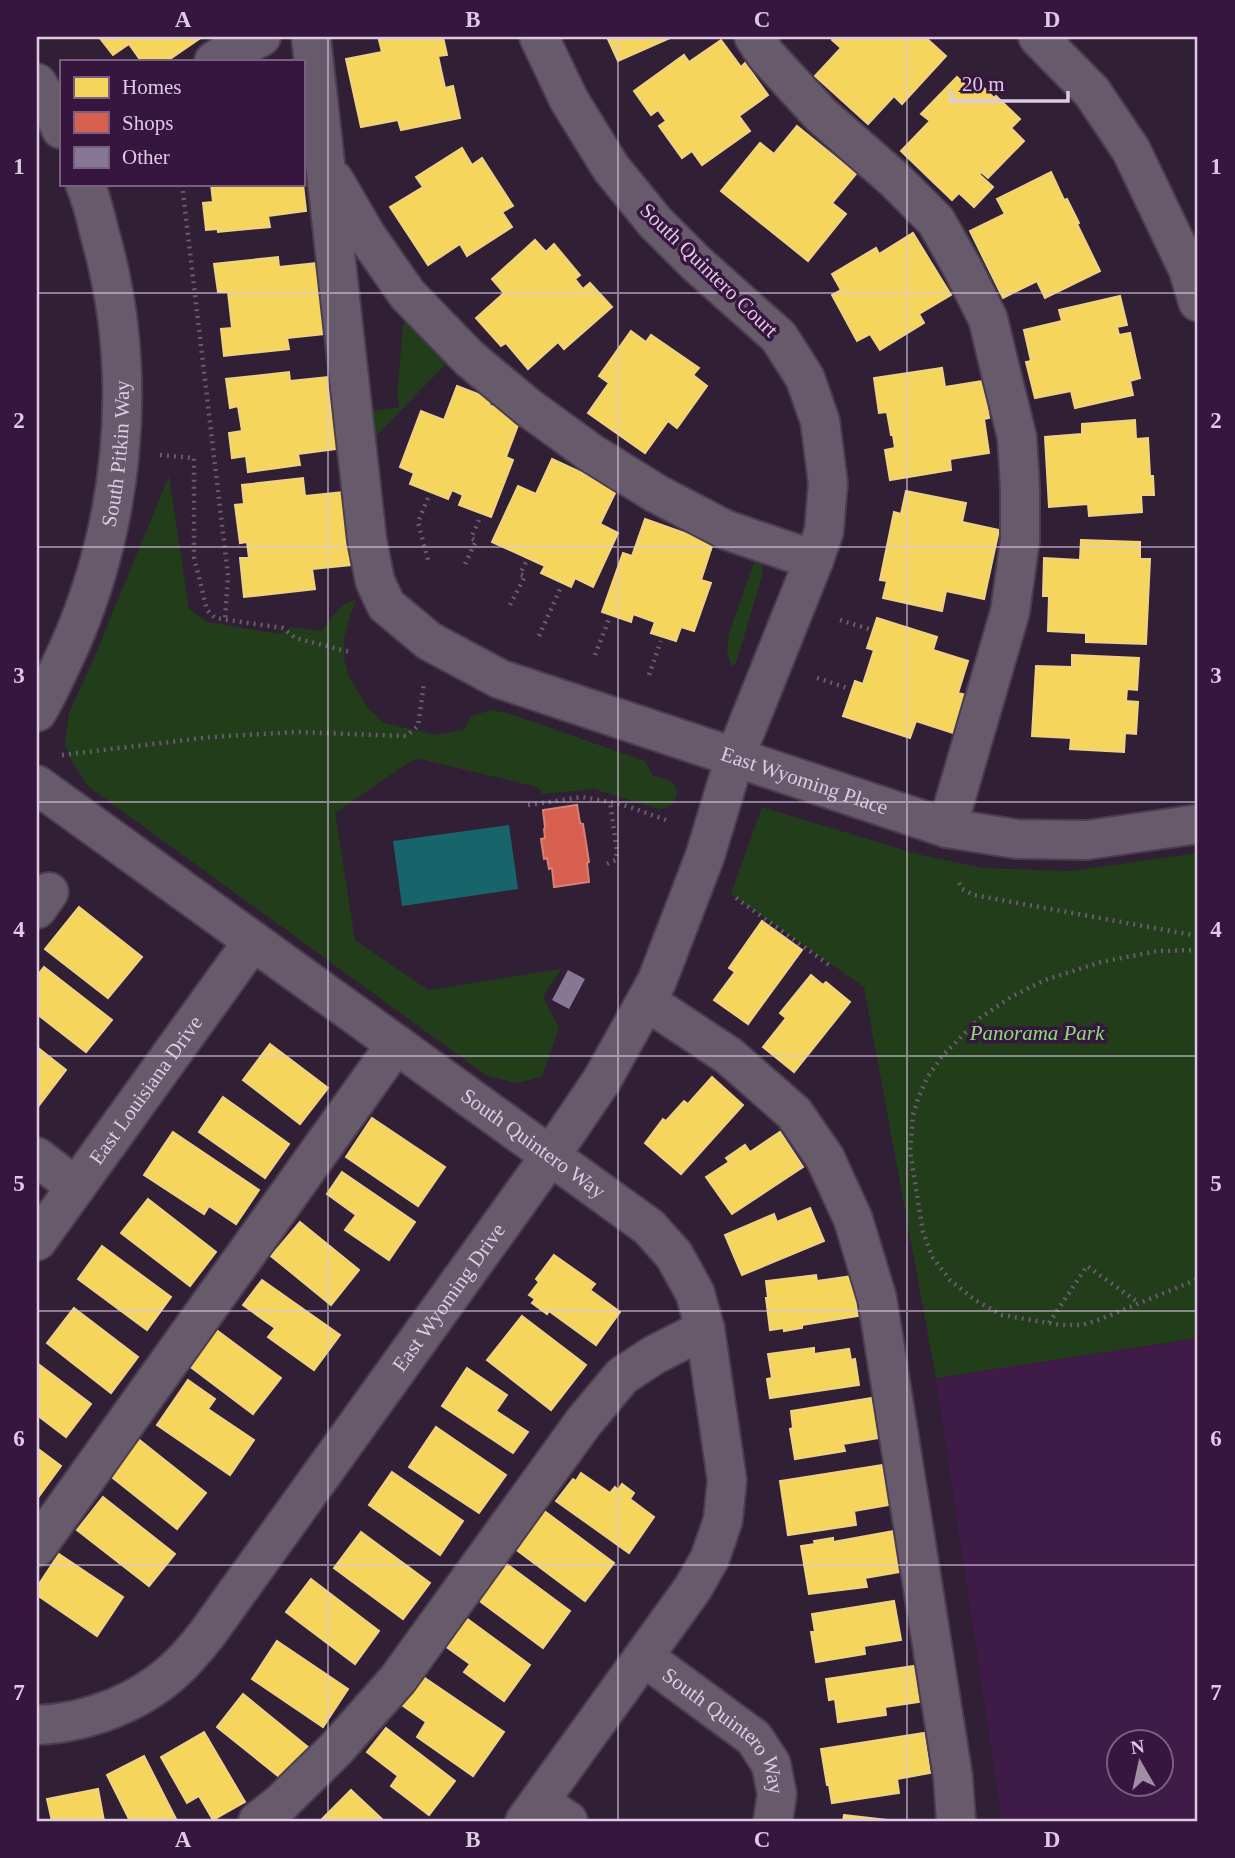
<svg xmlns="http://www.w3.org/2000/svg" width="1235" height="1858" font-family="Georgia,serif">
  <rect width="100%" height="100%" fill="#301f35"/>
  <path fill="#3f1c47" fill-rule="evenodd" d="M1198 1338V1821H1002L936 1378ZM1120 1742H1162V1784H1120Z"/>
  <g fill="#223d1a">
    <path d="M406 319 455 355 371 441 367 412 399 407 397 391 403 328Z"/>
    <path d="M169 476 189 609 207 622 279 634 292 627 321 631C333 619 338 603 356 600L350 616 344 639V659L349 677 368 708 384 723 436 735 465 729 471 716 491 710 507 713 645 761 653 776C658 777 665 778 670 781 684 790 674 809 659 809L594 789 543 794 537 787 420 759 411 761 335 813 355 940 428 990 561 969 543 997 559 1028 542 1077 517 1083 487 1076 89 787 72 762 65 744 69 713 93 660Z"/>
    <path d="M756 557 761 564 763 572 736 664 731 666 727 650 729 633Z"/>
    <path d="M762 807 917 854 983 868 1069 871 1198 853V1338L936 1378 864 987 731 894Z"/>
  </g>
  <path fill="#17656b" d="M509 825 518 889 402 906 393 841Z"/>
  <g fill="#f6d55c" stroke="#efd284" stroke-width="2">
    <path d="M99 37H202L167 61H141L129 44 113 55Z"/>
    <path d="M396 37H443L447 55 438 56 445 88 453 86 460 118 401 130 398 120 361 127 346 59 382 52 379 40Z"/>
    <path d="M607 37H672L618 61Z"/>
    <path d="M835 37H910L913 40 916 37H925L946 56 902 104 894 96 868 124 815 76 841 48 832 40Z"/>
    <path d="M721 40 741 67 745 63 768 95 739 116 750 131 702 165 692 151 682 158 659 126 666 121 658 110 651 115 634 91 684 55 689 62Z"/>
    <path d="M957 77 972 91 980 84 994 98 996 96 1020 119 1011 128 1024 141 988 178 981 172 979 174 993 187 974 207 959 193 952 200 901 151 930 121 921 114Z"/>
    <path d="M797 126 856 174 832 203 846 214 808 261 721 191 760 143 774 154Z"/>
    <path d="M462 148 472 165 482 158 513 206 502 212 512 227 467 256 460 244 428 265 390 207 423 187 416 177Z"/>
    <path d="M1051 172 1064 200 1067 199 1079 223 1077 224 1100 271 1045 298 1037 281 1003 298 970 231 1005 214 997 199Z"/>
    <path d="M211 184H303L306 211 268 216 270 227 218 232V229L206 230 203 203 213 202Z"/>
    <path d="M913 233 951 295 919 314 924 323 880 350 870 334 857 341 832 295 841 290 832 274 876 248 879 254Z"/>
    <path d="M535 240 546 252 554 244 580 275 575 279 583 289 590 283 612 307 564 349 558 342 528 369 506 343 501 346 476 318 504 293 492 279Z"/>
    <path d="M278 257 279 267 316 263 324 334 287 338 289 349 224 356 221 329 232 328 228 292H218L214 264Z"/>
    <path d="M1120 296 1127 325 1117 327 1119 335 1130 333 1140 378 1130 381 1133 395 1075 408 1071 391 1035 398 1026 362 1031 361 1024 330 1062 321 1059 310Z"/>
    <path d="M631 331 646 342 651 335 699 368 693 375 707 386 677 428 668 421 645 453 588 413 609 383 599 376Z"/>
    <path d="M942 368 945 387 983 381 989 418 984 419 989 453 950 459 951 470 890 480 885 450 895 448 893 435H891L887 412 879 413 874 378Z"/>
    <path d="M289 372 290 381 328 377 337 449 298 454 300 465 248 472 246 456 232 458 229 433 242 431 238 406 230 408 226 379Z"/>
    <path d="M457 386 491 399 489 405 521 417 506 457 513 460 491 517 459 505 463 495 452 490 448 499 410 484 414 473 400 467 421 411 444 420Z"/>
    <path d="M1135 420 1136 439 1148 438 1150 476H1153L1154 495H1141L1142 512 1089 516 1088 504 1049 507 1045 437 1082 434V424Z"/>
    <path d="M552 459 617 489 600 524 618 533 593 587 575 578 571 587 541 573 545 566 492 542 518 486 536 494Z"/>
    <path d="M303 478 305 496 343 492 351 565 312 569 315 589 244 597 240 558H249L247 542 240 543 235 505 244 504 242 485Z"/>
    <path d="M906 491 966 503 962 522 999 530 984 599 946 591 942 611 883 598 887 581 880 580 894 512 901 514Z"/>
    <path d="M645 519 713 543 701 580 711 583 694 631 681 627 676 641 651 633 655 622 633 614 631 622 602 612 623 553 632 556Z"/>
    <path d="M1081 540 1140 542V559H1150L1146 644 1086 642V633L1048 631 1049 596H1043L1044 558 1080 560Z"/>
    <path d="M877 618 937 637 933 650 968 661 958 693 966 695 953 733 916 721 910 738 843 716 855 681 863 684 874 650 867 648Z"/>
    <path d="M1072 655 1139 658 1137 690 1127 689 1126 701 1138 702 1136 734 1125 733 1124 752 1070 749 1071 738 1032 736 1036 666 1072 667Z"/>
    <path d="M79 907 142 957 108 998 45 949Z"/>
    <path d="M762 921 802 950 748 1024 714 1000 735 972 729 968Z"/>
    <path d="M44 967 112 1020 86 1052 37 1014V976Z"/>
    <path d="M811 975 823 985 826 982 850 1002 794 1072 763 1047 786 1018 780 1013Z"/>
    <path d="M270 1044 328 1088 300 1124 243 1080Z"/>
    <path d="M37 1047 66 1070 37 1108Z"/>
    <path d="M712 1077 743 1105 681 1174 645 1143 663 1119 666 1121 684 1101 688 1104Z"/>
    <path d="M223 1097 289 1144 265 1178 199 1132Z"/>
    <path d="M372 1118 445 1167 418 1206 346 1157Z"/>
    <path d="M173 1132 259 1190 236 1224 209 1206 204 1214 144 1175Z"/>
    <path d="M780 1132 803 1167 732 1214 706 1177 729 1162 726 1158 745 1145 750 1152Z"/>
    <path d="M342 1172 415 1222 389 1260 345 1230 356 1215 327 1194Z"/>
    <path d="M148 1199 216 1252 190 1286 121 1233Z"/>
    <path d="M810 1208 824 1241 742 1275 725 1235 774 1214 777 1222Z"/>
    <path d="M300 1222 359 1270 331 1305 271 1256Z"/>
    <path d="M102 1246 171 1297 147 1330 78 1279Z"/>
    <path d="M554 1255 595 1284 590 1290 620 1312 596 1345 549 1311 547 1314 532 1303 535 1299 529 1295 539 1282 536 1279Z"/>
    <path d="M816 1275 817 1281 853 1276 858 1316 802 1325V1328L784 1331V1328L770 1330 766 1298H768L766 1281Z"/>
    <path d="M262 1280 340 1335 314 1370 268 1337 275 1328 243 1305Z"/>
    <path d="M74 1308 138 1357 111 1393 47 1343Z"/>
    <path d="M522 1316 586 1365 551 1410 487 1360Z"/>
    <path d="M215 1329 281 1378 253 1414 188 1365Z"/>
    <path d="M814 1348V1354L849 1349 851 1360 855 1359 859 1385 770 1398 767 1379 772 1378 768 1354Z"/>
    <path d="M37 1363 91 1404 66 1437 37 1415Z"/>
    <path d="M467 1368 507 1395 496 1411 528 1432 513 1453 442 1406Z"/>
    <path d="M188 1380 215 1399 208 1409 254 1440 230 1475 157 1425Z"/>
    <path d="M872 1398 879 1438 843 1444 845 1451 795 1459 790 1429 793 1428 791 1411Z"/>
    <path d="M436 1427 506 1475 479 1513 409 1467Z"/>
    <path d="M137 1438 206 1493 177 1529 108 1474Z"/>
    <path d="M37 1448 61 1466 37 1499Z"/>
    <path d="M883 1465 889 1505 854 1511 856 1525 788 1535 780 1481Z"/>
    <path d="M392 1472 463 1521 440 1555 369 1505Z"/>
    <path d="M581 1473 610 1493 615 1487 618 1490 622 1484 634 1493 630 1499 654 1517 629 1553 556 1501 573 1479 576 1481Z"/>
    <path d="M103 1497 175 1554 149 1586 77 1530Z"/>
    <path d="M539 1507 614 1563 585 1601 510 1545Z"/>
    <path d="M894 1531 900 1572 865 1578 867 1587 809 1594 801 1546 815 1544 814 1541 833 1538V1542Z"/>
    <path d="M361 1532 430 1583 403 1619 334 1568Z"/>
    <path d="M59 1554 123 1597 97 1636 37 1595V1587Z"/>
    <path d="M504 1562 570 1611 543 1648 477 1599Z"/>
    <path d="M311 1579 379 1631 355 1664 286 1612Z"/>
    <path d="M894 1601 901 1640 864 1646 865 1654 816 1662 811 1632H815L812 1614Z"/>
    <path d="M462 1615 530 1665 504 1701 464 1672 470 1664 441 1643Z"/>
    <path d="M277 1641 348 1689 323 1727 252 1679Z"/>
    <path d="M914 1666 919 1702 885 1707 886 1715 838 1722 835 1699 829 1700 826 1679Z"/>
    <path d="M419 1674 504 1732 473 1776 417 1737 426 1722 399 1703Z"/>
    <path d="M243 1694 309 1748 283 1780 217 1727Z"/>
    <path d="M386 1728 455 1781 429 1815 391 1786 398 1776 367 1752Z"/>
    <path d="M204 1732 245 1802 213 1820 199 1796 187 1803 161 1757Z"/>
    <path d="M924 1733 930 1773 897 1779 899 1793 832 1803 829 1785H827L821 1749Z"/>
    <path d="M144 1756 177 1821H130L107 1775Z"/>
    <path d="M98 1789 104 1821H52L47 1799Z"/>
    <path d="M351 1790 384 1821 321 1820Z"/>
    <path d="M844 1815 896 1821H843Z"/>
  </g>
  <path fill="#d6604d" stroke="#d8807a" stroke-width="2" d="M577 805 580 823 583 824 589 862 587 863 589 882 554 887 552 868 549 869 547 858 544 859 541 839 545 838 544 829 545 828 543 810Z"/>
  <path fill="#867894" d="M568 970 585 979 569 1009 552 1000Z"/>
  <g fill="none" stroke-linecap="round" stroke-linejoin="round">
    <g stroke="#4b3d4f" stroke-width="42">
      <g id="minor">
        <path id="s1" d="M311 37 367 540 375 581 386 605 429 641 500 679 947 828 1016 839 1087 840 1198 824"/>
        <path d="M754 37 766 55 821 115 894 179 936 221 963 269 988 319 1002 377 1017 437 1020 488V540L1010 612 947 828"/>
        <path d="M1038 37 1092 92 1131 150 1188 269 1198 302"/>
        <path d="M214 61 225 54 261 37"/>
        <path d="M37 83 53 110 61 129"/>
        <path d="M334 180 366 235 407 294 469 358 529 408 591 453 657 494 726 530 814 560"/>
        <path id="s2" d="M37 712C45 699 52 684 59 669 124 536 141 378 100 235 96 218 92 200 85 184"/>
        <path id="s3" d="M37 785 649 1227 674 1255 695 1293 705 1329 727 1480 723 1520 710 1558 693 1588 525 1821"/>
        <path d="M37 909 49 892"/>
        <path d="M646 1001 729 1056 794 1113 825 1158 853 1219 877 1298 953 1777 956 1821"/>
        <path d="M37 1157 76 1187"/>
        <path id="s4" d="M37 1241 253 941"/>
        <path d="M37 1547 396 1044"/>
        <path id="s5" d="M644 1657 754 1738 771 1764 777 1794 773 1821"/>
        <path id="s6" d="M37 1725C89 1723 145 1701 182 1663 191 1654 199 1644 207 1634L551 1155 602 1080 657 981 705 856 735 757 814 560 824 531 828 483 820 421 805 378 779 337 696 263 655 222 611 168 569 100 539 37"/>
        <path d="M540 1802 568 1821"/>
        <path d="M258 1821 281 1803 336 1749 398 1679 583 1423 622 1376 654 1355 705 1329"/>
      </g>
    </g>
    <g stroke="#685b6c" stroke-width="4.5" stroke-dasharray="2 5" stroke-linecap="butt">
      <path d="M182 184 228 576 225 619"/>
      <path d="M160 455 194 458V557L207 610 215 618 283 628 295 638 350 652"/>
      <path d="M428 498 418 522 428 560"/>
      <path d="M465 564 476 541 471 538 480 518"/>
      <path d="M510 605 525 576 520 574 526 562"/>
      <path d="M840 620 869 629"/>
      <path d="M539 636 561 587"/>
      <path d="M595 655 609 619"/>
      <path d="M649 675 661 641"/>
      <path d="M817 678 847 688"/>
      <path d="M62 755 211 737 296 732 406 736 418 726 424 683"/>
      <path d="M528 805 582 797 621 804 666 820"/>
      <path d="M607 864 616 860 617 852 610 802"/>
      <path d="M959 883 962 889 974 895 1198 936"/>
      <path d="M736 898 829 965"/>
      <path d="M1198 950 1158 951 1101 962 1045 980 1011 997 980 1018 943 1055 927 1078 919 1096 913 1115 910 1151 923 1232 933 1258 950 1280 975 1300 1002 1315 1060 1325H1082L1101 1319 1198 1279"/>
      <path d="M1049 1323 1087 1266 1139 1303"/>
    </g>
    <use href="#minor" stroke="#675a6b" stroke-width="38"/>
  </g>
  <path fill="none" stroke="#decae3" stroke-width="2" stroke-opacity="0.55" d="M328 37V1821M618 37V1821M907 37V1821M37 293H1198M37 547H1198M37 802H1198M37 1056H1198M37 1311H1198M37 1565H1198"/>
  <g text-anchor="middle" stroke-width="7" stroke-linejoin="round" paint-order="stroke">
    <g font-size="21" fill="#decae3" stroke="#36163e">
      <text transform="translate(709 270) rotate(44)" y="7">South Quintero Court</text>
      <text dy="7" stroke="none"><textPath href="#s2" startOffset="273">South Pitkin Way</textPath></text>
      <text dy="7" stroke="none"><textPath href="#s1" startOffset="1032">East Wyoming Place</textPath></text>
      <text dy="7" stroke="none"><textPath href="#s4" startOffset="186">East Louisiana Drive</textPath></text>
      <text dy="7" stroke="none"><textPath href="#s3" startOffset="612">South Quintero Way</textPath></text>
      <text dy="7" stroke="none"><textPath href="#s6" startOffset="614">East Wyoming Drive</textPath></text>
      <text dy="7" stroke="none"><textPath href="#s5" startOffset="112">South Quintero Way</textPath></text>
    </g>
    <g font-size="21" font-style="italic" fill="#8bdc75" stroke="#36163e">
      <text x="1037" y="1040">Panorama Park</text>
    </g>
  </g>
  <rect width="1235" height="1858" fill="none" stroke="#36163e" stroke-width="77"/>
  <rect x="60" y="60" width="245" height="126" fill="#36163e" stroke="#795e80" stroke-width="2"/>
  <rect x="74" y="77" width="35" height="21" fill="#f6d55c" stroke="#795e80" stroke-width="2"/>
  <text x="122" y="94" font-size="21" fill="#decae3">Homes</text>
  <rect x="74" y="112" width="35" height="21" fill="#d6604d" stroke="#795e80" stroke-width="2"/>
  <text x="122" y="130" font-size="21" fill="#decae3">Shops</text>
  <rect x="74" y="147" width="35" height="21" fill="#867894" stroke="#795e80" stroke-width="2"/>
  <text x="122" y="164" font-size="21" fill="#decae3">Other</text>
  <g transform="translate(1140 1763) rotate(351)"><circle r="33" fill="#36163e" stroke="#795e80" stroke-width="2"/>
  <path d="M0-5L12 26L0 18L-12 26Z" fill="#a18ea6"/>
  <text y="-10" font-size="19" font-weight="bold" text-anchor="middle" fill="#decae3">N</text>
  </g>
  <path d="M951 91v10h117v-10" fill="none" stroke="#decae3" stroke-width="3.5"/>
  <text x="962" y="91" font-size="21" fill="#decae3" stroke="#36163e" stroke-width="5" paint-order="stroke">20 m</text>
  <rect x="38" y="38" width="1158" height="1782" fill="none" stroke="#decae3" stroke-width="2.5"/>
  <g font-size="23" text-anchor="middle" font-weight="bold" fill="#decae3">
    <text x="183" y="27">A</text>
    <text x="473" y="27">B</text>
    <text x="762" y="27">C</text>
    <text x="1052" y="27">D</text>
    <text x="19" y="174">1</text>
    <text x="1216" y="174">1</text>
    <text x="19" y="428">2</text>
    <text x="1216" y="428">2</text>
    <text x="19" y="683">3</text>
    <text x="1216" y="683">3</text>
    <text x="19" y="937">4</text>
    <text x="1216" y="937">4</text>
    <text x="19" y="1191">5</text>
    <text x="1216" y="1191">5</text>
    <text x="19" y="1446">6</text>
    <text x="1216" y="1446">6</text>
    <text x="19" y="1700">7</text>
    <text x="1216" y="1700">7</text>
    <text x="183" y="1847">A</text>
    <text x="473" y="1847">B</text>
    <text x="762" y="1847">C</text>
    <text x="1052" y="1847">D</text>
  </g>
</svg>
